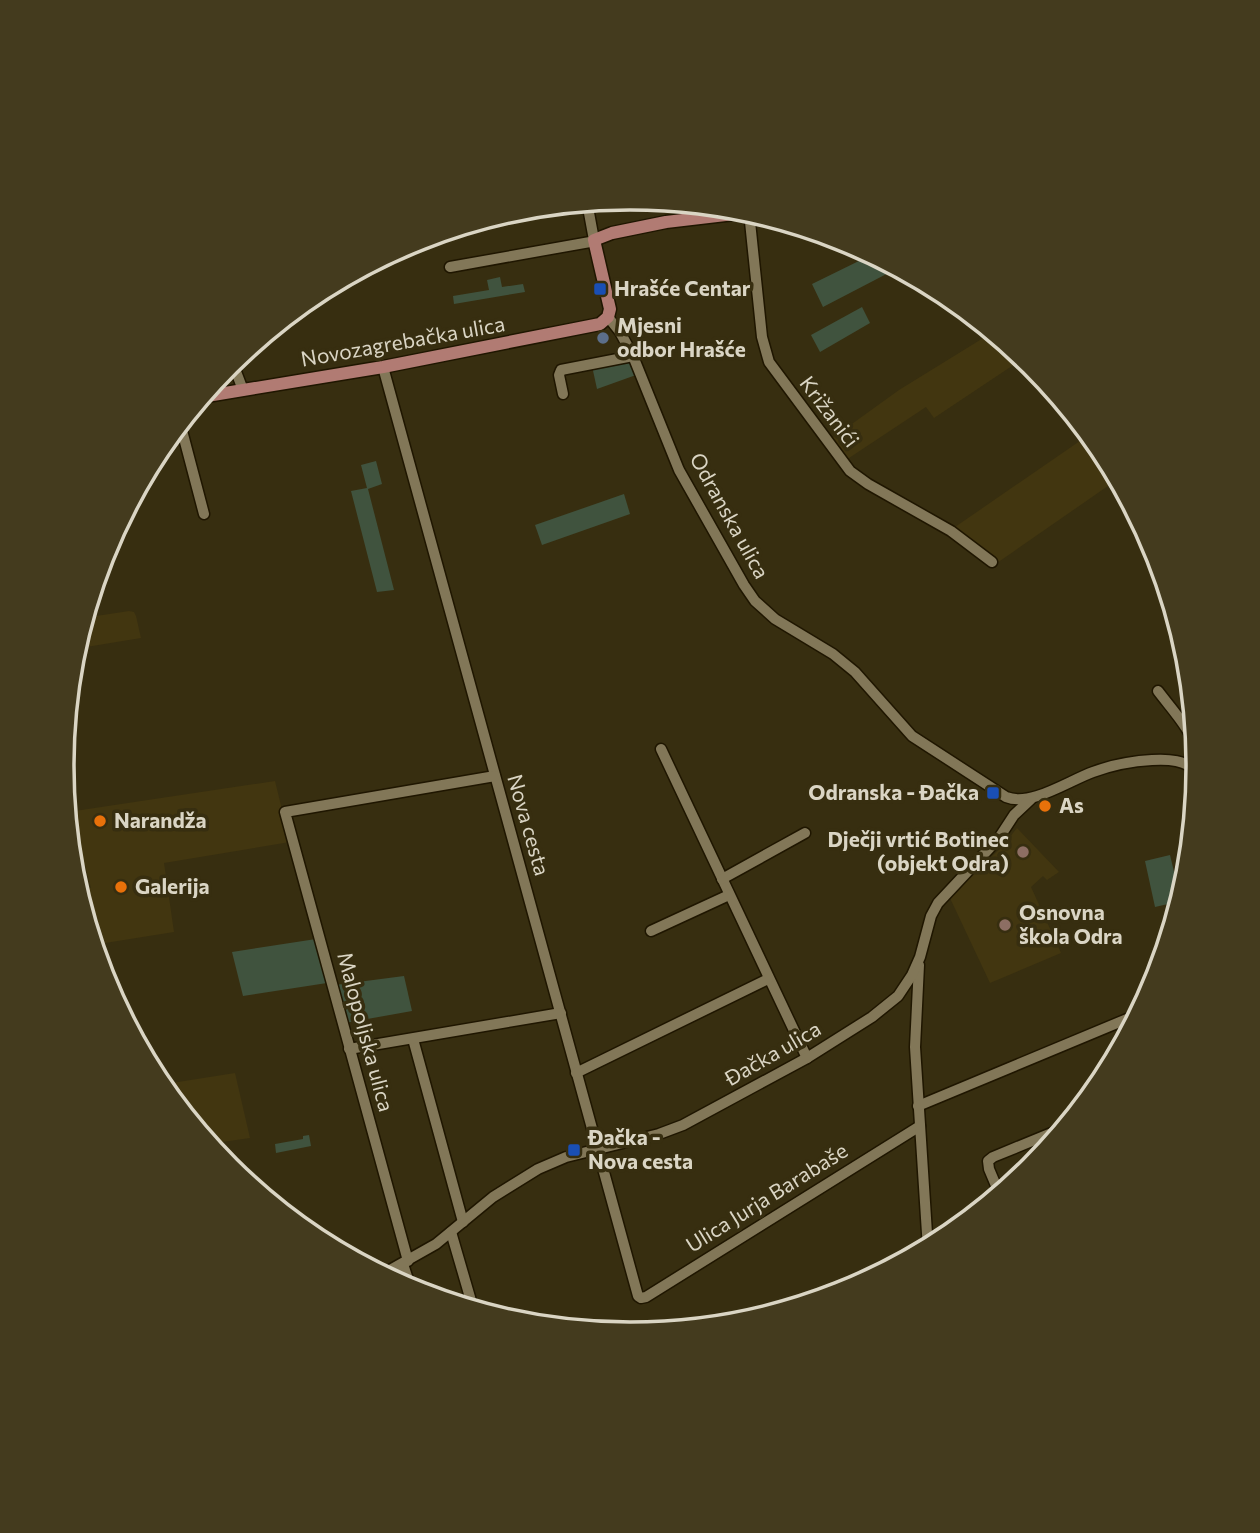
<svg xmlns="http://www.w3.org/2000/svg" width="1260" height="1533" font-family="Commissioner,sans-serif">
  <rect width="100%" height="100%" fill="#372e10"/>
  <g fill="#423610">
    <path d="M993 332 1024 358 934 418 926 407 846 460 831 439 899 390Z"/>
    <path d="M1090 434 1103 451 1118 479 997 563 955 527Z"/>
    <path d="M129 611 134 612 136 616 141 638 74 649 83 618Z"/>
    <path d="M275 781 290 842 164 863 174 932 105 943 88 889 91 888 85 865 81 859 68 812Z"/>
    <path d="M1017 828 1059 872 1047 880 1043 876 1031 887 1061 953 990 983 949 896 1001 848Z"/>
    <path d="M235 1073 250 1138 208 1144 159 1085Z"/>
  </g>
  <g fill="#40533e">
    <path d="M860 248 898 268 823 307 812 284 865 258Z"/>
    <path d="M500 277 502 287 523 284 525 292 454 304 453 296 489 290 487 280Z"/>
    <path d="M862 307 870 323 820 352 811 335Z"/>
    <path d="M628 360 636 375 597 389 592 366Z"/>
    <path d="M376 461 382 484 368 489 394 590 377 592 351 491 367 488 361 465Z"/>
    <path d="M624 494 630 514 542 545 535 525Z"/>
    <path d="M1170 855 1181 901 1155 907 1145 861Z"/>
    <path d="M316 939 327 983 243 996 232 952Z"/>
    <path d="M404 976 412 1011 345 1023 335 985Z"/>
    <path d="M309 1135 311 1146 276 1153 275 1144 303 1139V1136Z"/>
  </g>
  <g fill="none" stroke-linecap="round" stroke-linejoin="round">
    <g stroke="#1f1600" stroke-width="13">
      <g id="minor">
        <path d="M749 212 762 337 769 362 850 471 868 484 951 531 992 562"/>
        <path d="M450 267 590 242 594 240 587 202"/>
        <path d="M608 317 620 332 633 356 679 470 744 585 755 601 775 619 833 654 855 672 912 736 1006 797C1031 807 1068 781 1093 772 1112 765 1132 761 1152 760 1169 759 1185 760 1198 772"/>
        <path d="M232 361 243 390"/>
        <path d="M383 367 638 1296 641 1298 646 1297 920 1126"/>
        <path d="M563 394 559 375 561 370 633 356"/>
        <path d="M180 423 204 514"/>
        <path d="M1158 691C1173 711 1193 731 1198 756"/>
        <path d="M661 749 807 1058"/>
        <path d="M722 879 805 833"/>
        <path d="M651 931 729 895"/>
        <path d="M919 965 915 1047 928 1249"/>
        <path d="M413 1039 463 1222"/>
        <path d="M349 1049 561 1013"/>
        <path d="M576 1073 768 979"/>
        <path d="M918 1106 1139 1014"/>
        <path d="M1000 1195 989 1169 988 1161 993 1157 1066 1127"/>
        <path d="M451 1232 474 1311"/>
        <path d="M408 1261 285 812 495 776"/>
        <path d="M403 1264 412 1292"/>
        <path d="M381 1275 436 1244 493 1197 538 1169 566 1157 659 1134 683 1125 807 1058 872 1017 898 996 912 975 920 957 931 916 938 903 999 838 1014 815 1031 799"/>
      </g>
    </g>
    <g stroke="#1f1600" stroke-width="15">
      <g id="major">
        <path d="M201 397 383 367 600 324 608 317 610 309 594 240 612 233 666 222 751 212"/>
        <path d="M69 847 106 988"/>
      </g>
    </g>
    <use href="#minor" stroke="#827758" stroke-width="10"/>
    <use href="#major" stroke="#b17b73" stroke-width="12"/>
  </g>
  <g fill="#1a4fb4" stroke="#372e10" stroke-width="2.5">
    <rect x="593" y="282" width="14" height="14" rx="3.5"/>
    <rect x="986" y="786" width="14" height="14" rx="3.5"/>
    <rect x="567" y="1143" width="14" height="14" rx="3.5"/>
  </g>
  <circle fill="#5c6f8a" stroke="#372e10" stroke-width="2.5" cx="603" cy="338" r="7"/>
  <g fill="#e8710a" stroke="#372e10" stroke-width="2.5">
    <circle cx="1045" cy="806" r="7"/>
    <circle cx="100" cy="821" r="7"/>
    <circle cx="121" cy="887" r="7"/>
  </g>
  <g fill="#8d6e63" stroke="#372e10" stroke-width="2.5">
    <circle cx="1023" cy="852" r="7"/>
    <circle cx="1005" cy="925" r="7"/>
  </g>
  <g text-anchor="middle" stroke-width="7" stroke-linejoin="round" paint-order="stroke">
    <g font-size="21" font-weight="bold" fill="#dad5c4" stroke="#372e10" text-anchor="start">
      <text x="614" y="296">Hrašće Centar</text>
      <text x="617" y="333">Mjesni<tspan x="617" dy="24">odbor Hrašće</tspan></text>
      <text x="979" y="800" text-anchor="end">Odranska - Đačka</text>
      <text x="1059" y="813">As</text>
      <text x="114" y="828">Narandža</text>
      <text x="1009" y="847" text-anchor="end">Dječji vrtić Botinec<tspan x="1009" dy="24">(objekt Odra)</tspan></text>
      <text x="135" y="894">Galerija</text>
      <text x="1019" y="920">Osnovna<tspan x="1019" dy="24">škola Odra</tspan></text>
      <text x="588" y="1145">Đačka -<tspan x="588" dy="24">Nova cesta</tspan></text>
    </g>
    <g font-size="21" fill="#dad5c4" stroke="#372e10">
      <text transform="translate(403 342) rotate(-10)" y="7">Novozagrebačka ulica</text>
      <text transform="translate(829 412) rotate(53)" y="7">Križanići</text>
      <text transform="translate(729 516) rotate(61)" y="7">Odranska ulica</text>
      <text transform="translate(528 825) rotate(74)" y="7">Nova cesta</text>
      <text transform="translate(365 1032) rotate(75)" y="7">Malopoljska ulica</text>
      <text transform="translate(773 1054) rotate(-30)" y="7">Đačka ulica</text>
      <text transform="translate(767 1198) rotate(-32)" y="7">Ulica Jurja Barabaše</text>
    </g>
  </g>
  <path d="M0 0H1260V1533H0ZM74 766a556 556 0 1 1 1112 0a556 556 0 1 1-1112 0Z" fill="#443b1e" fill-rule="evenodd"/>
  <path fill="none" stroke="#dad5c4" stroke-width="3.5" d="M74 766a556 556 0 1 1 1112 0a556 556 0 1 1-1112 0Z"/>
</svg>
